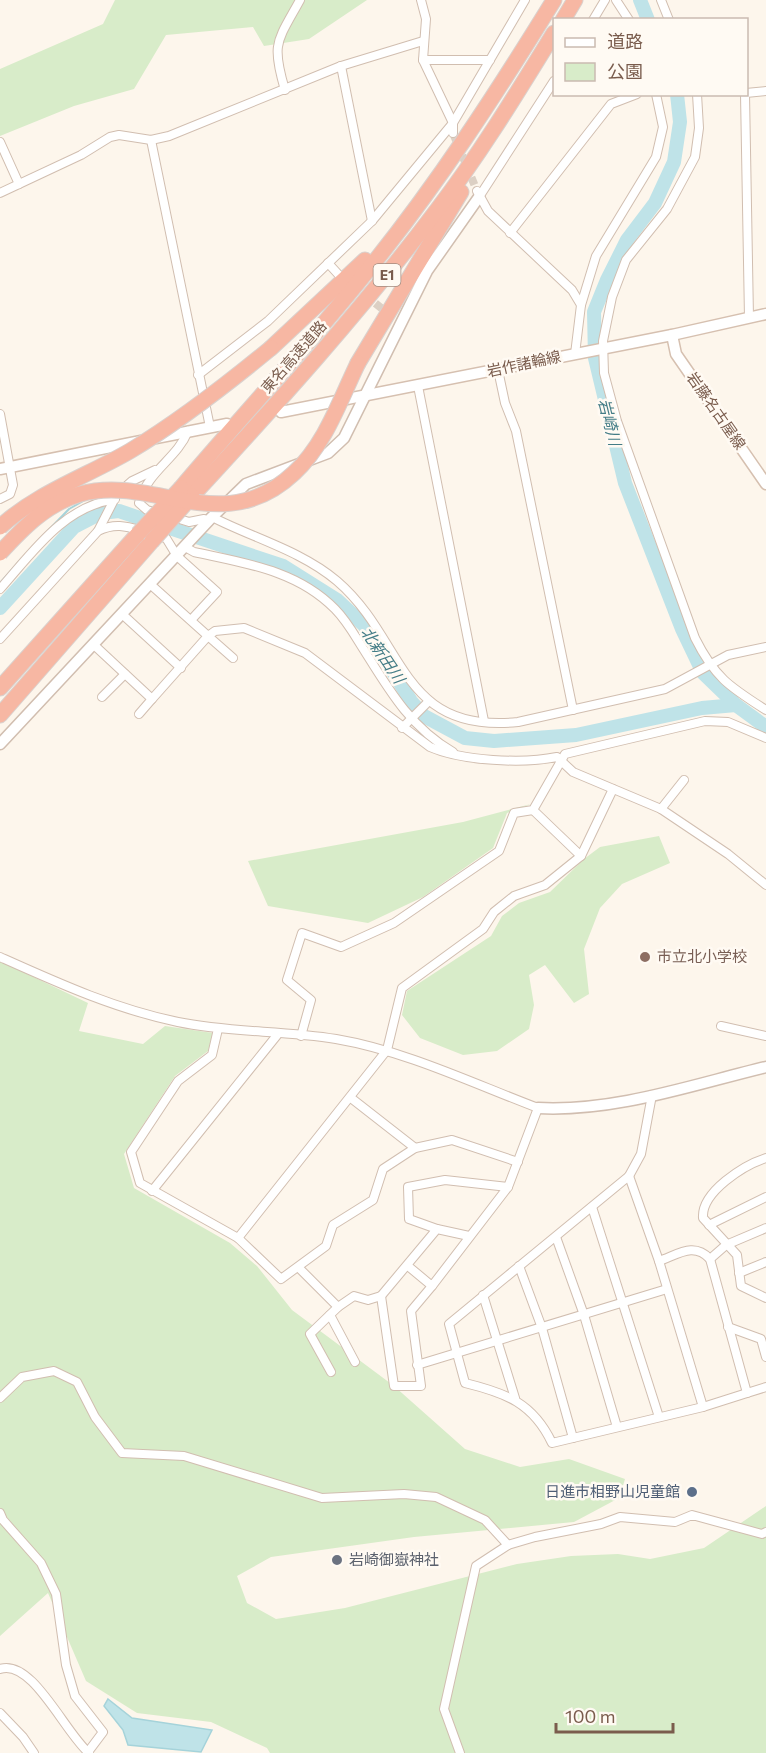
<svg xmlns="http://www.w3.org/2000/svg" width="766" height="1753" font-family="Commissioner,'Noto Sans JP',sans-serif">
  <rect width="100%" height="100%" fill="#fdf6ec"/>
  <g fill="#d8ecc9">
    <path d="M115 0H367L309 39 264 46 253 27 166 35 134 89 74 106 0 136V69L103 24Z"/>
    <path d="M531 804 507 813 493 848 423 897 368 923 268 906 248 861 463 822Z"/>
    <path d="M659 836 670 863 622 884 600 908 584 949 589 994 574 1003 545 965 529 975 534 1005 529 1029 497 1051 463 1055 420 1038 402 1015 407 991 491 936 502 916 519 903 550 892 584 859 600 847Z"/>
    <path d="M0 961 88 1003 79 1031 143 1044 165 1026 213 1033 208 1051 175 1076 124 1154 134 1188 230 1243 257 1266 292 1310 394 1386 465 1449 520 1467 569 1459 625 1479 619 1498 574 1522 414 1537 271 1557 237 1576 247 1603 276 1619 345 1608 517 1564 571 1556 618 1554 650 1559 704 1548 766 1506V1753H270L267 1748 211 1722 137 1713 86 1681 48 1593 0 1636Z"/>
  </g>
  <path fill="#bfe3e8" stroke="#a5d3da" stroke-width="1.5" d="M108 1699 132 1718 212 1730 201 1752 128 1745 123 1730 104 1706Z"/>
  <g fill="none" stroke-linecap="round" stroke-linejoin="round">
    <g stroke="#a5d3da" stroke-width="2">
      <path d="M40 539 69 509 85 500"/>
      <path d="M0 583 22 558"/>
    </g>
    <g stroke="#bfe3e8" stroke-width="14">
      <path d="M640 0 648 20"/>
      <path d="M677 94 680 122 674 162 655 203 627 240 607 280 594 312 595 358 625 483 682 629 703 673 736 705 766 727"/>
      <path d="M0 608 74 527 101 513 119 511 283 566 337 600 364 625 411 701 424 716 465 738 494 741 576 735 702 708 736 705"/>
    </g>
    <g stroke="#dcd0c4" stroke-width="8" stroke-dasharray="8 4" stroke-linecap="butt">
      <path d="M453 133 477 191"/>
      <path d="M366 296 390 315"/>
    </g>
    <g stroke="#d1beb0" stroke-width="10">
      <g id="minor">
        <path d="M421 0 426 19 423 60 453 123V133"/>
        <path d="M616 0 629 20"/>
        <path d="M661 0 669 20"/>
        <path d="M593 20 605 0"/>
        <path d="M423 60H490"/>
        <path d="M341 66 372 221"/>
        <path d="M285 90C271 43 277 42 300 0"/>
        <path d="M746 93 766 91"/>
        <path d="M697 94 699 128 695 157 667 209 626 260 612 297 603 341 604 373 617 421 695 638C715 678 730 687 766 710"/>
        <path d="M745 94 749 318"/>
        <path d="M151 140 210 427"/>
        <path d="M0 142 19 184"/>
        <path d="M477 191 488 211 572 290 581 305 575 354"/>
        <path d="M0 193 81 155 110 137 119 135 151 140 169 136 341 66 423 41"/>
        <path d="M479 197 554 81"/>
        <path d="M510 233 611 104 637 94"/>
        <path d="M328 263 338 274"/>
        <path d="M581 305 596 256 656 157 663 127 656 94"/>
        <path d="M498 370 505 403 516 431 573 710"/>
        <path d="M198 375 268 321 372 221 453 123 525 0"/>
        <path d="M418 386 484 721"/>
        <path d="M0 414 13 485 10 494 0 499"/>
        <path d="M123 489 132 481 155 470"/>
        <path d="M158 513 147 510 139 503C147 471 177 459 188 431"/>
        <path d="M173 517 189 522 204 519 209 521"/>
        <path d="M212 517C253 538 302 551 337 581 406 640 399 734 518 722L665 689 728 655 766 647"/>
        <path d="M98 531 115 498"/>
        <path d="M157 536 166 538 177 556 217 592 191 620"/>
        <path d="M185 547 194 552C244 563 297 570 335 609 347 621 355 636 364 650 389 690 411 728 453 752"/>
        <path d="M150 584 208 636 215 631 244 628 305 653 430 747C462 761 523 764 557 757L573 772 661 809 728 854 766 885"/>
        <path d="M0 589C33 552 63 507 115 499"/>
        <path d="M122 614 181 668"/>
        <path d="M0 639 98 531C115 523 125 526 143 531"/>
        <path d="M94 645 152 699 208 636 233 658"/>
        <path d="M102 697 125 674"/>
        <path d="M139 714 152 699"/>
        <path d="M402 728 428 702"/>
        <path d="M661 809 684 780"/>
        <path d="M533 810 581 856"/>
        <path d="M0 957C58 983 115 1009 178 1022 230 1033 284 1030 336 1039 406 1051 472 1083 538 1108L508 1187 432 1286 408 1266"/>
        <path d="M721 1026 766 1036"/>
        <path d="M218 1029 212 1055 178 1081 131 1152 140 1183 238 1238 281 1279 326 1246 333 1225 373 1200 383 1169 415 1148 452 1140 518 1162"/>
        <path d="M301 1036 311 1000 287 980 302 933 341 947 394 923 499 851 514 813 533 810 565 754 705 721 728 722 766 738"/>
        <path d="M652 1095 641 1154 629 1176 449 1324 465 1383C506 1393 533 1403 552 1443L703 1407 747 1393 710 1259"/>
        <path d="M351 1098 415 1148"/>
        <path d="M766 1158C744 1165 701 1192 703 1218L737 1255 741 1286 766 1298"/>
        <path d="M629 1176 659 1261 703 1407"/>
        <path d="M152 1191 278 1034"/>
        <path d="M592 1207 659 1417"/>
        <path d="M709 1225 766 1197"/>
        <path d="M437 1229 409 1219 408 1187 445 1180 508 1187"/>
        <path d="M556 1237 584 1315 617 1427"/>
        <path d="M238 1238 387 1050 402 988 483 929 494 912 514 896 545 885 581 856 613 789"/>
        <path d="M659 1261C679 1254 694 1242 710 1259L726 1245 766 1228"/>
        <path d="M519 1266 542 1328 573 1438"/>
        <path d="M299 1268 338 1307 354 1296 368 1300 381 1296 437 1229 469 1236"/>
        <path d="M739 1273 766 1262"/>
        <path d="M483 1295 515 1398"/>
        <path d="M381 1296 394 1386H421L411 1311 432 1286"/>
        <path d="M330 1315 355 1362"/>
        <path d="M728 1327 761 1339 766 1357"/>
        <path d="M417 1365 667 1289"/>
        <path d="M331 1372 310 1334 338 1307"/>
        <path d="M747 1393 766 1387"/>
        <path d="M0 1398 22 1377 54 1371 77 1382 95 1417 122 1453 184 1456 322 1498 404 1494 436 1497 485 1520 508 1545"/>
        <path d="M0 1513 3 1520 41 1563 56 1594 66 1665 75 1696 103 1732 88 1752"/>
        <path d="M0 1669C32 1658 65 1733 89 1753"/>
        <path d="M0 1713 23 1737 34 1753"/>
        <path d="M460 1753 444 1709 476 1566 508 1545 535 1537 601 1524 620 1517 675 1522 692 1515 762 1534 766 1532"/>
      </g>
    </g>
    <g stroke="#d1beb0" stroke-width="13">
      <g id="tertiary">
        <path d="M0 744 212 517 246 484 328 453 344 438 427 271 479 197"/>
        <path d="M538 1108C615 1112 691 1085 766 1067"/>
      </g>
    </g>
    <g stroke="#d6c0b0" stroke-width="13">
      <g id="secondary">
        <path d="M672 335 676 354 766 484"/>
        <path d="M281 412 672 335 766 314"/>
        <path d="M156 438 227 424"/>
        <path d="M0 469 141 441"/>
      </g>
    </g>
    <g stroke="#dad1cd" stroke-width="17">
      <g id="motorway">
        <path d="M563 20 575 0"/>
        <path d="M271 348 365 260"/>
        <path d="M358 363 461 192"/>
        <path d="M181 488C243 415 308 345 368 270 437 185 496 94 554 0"/>
        <path d="M192 496C277 404 361 311 437 210 480 154 517 93 554 33"/>
        <path d="M0 688 138 534"/>
        <path d="M0 715 152 541"/>
      </g>
    </g>
    <use href="#minor" stroke="#fff" stroke-width="8"/>
    <use href="#tertiary" stroke="#fff" stroke-width="10"/>
    <use href="#secondary" stroke="#fff" stroke-width="10"/>
    <use href="#motorway" stroke="#f7b7a3" stroke-width="15"/>
    <g stroke="#dad1cd" stroke-width="17" stroke-linecap="butt">
      <g id="motorway-bridge">
        <path d="M0 527C37 493 87 476 130 451 180 421 226 385 271 348"/>
        <path d="M138 534 181 488"/>
        <path d="M152 541 192 496"/>
        <path d="M0 553C23 528 46 504 80 494 154 474 223 540 294 473 325 445 340 400 358 363"/>
      </g>
    </g>
    <use href="#motorway-bridge" stroke="#f7b7a3" stroke-width="15"/>
  </g>
  <circle fill="#8d6e63" stroke="#fffaf3" stroke-width="2" cx="645" cy="957" r="6"/>
  <circle fill="#5c6f8a" stroke="#fffaf3" stroke-width="2" cx="692" cy="1492" r="6"/>
  <circle fill="#6b7280" stroke="#fffaf3" stroke-width="2" cx="337" cy="1560" r="6"/>
  <g text-anchor="middle" stroke-width="5" stroke-linejoin="round" paint-order="stroke">
    <rect fill="#fffaf3" stroke="#a28b7f" stroke-width="1.5" x="373.5" y="264" width="27" height="22" rx="4.5"/>
    <g font-size="14" font-weight="bold" fill="#7a5c4d">
      <text x="387" y="280">E1</text>
    </g>
    <g font-size="15" fill="#7a5c4d" stroke="#fffaf3">
      <text transform="translate(294 357) rotate(-49)" y="5">東名高速道路</text>
      <text transform="translate(524 364) rotate(-12)" y="5">岩作諸輪線</text>
      <text transform="translate(716 411) rotate(55)" y="5">岩藤名古屋線</text>
    </g>
    <g font-size="15" fill="#785e54" stroke="#fffaf3" text-anchor="start">
      <text x="657" y="962">市立北小学校</text>
    </g>
    <g font-size="15" fill="#4e5e75" stroke="#fffaf3" text-anchor="end">
      <text x="680" y="1497">日進市相野山児童館</text>
    </g>
    <g font-size="15" fill="#5b616d" stroke="#fffaf3" text-anchor="start">
      <text x="349" y="1565">岩崎御嶽神社</text>
    </g>
    <g font-size="16" font-style="italic" fill="#437c86" stroke="#fffaf3">
      <text transform="translate(610 422) rotate(76)" y="6">岩崎川</text>
      <text transform="translate(383 655) rotate(56)" y="6">北新田川</text>
    </g>
  </g>
  <rect x="553" y="18" width="195" height="78" fill="#fffaf3" stroke="#cabbb1" stroke-width="1.5"/>
  <rect x="565" y="38" width="30" height="9" fill="#ffffff" stroke="#cabbb1" stroke-width="1.5"/>
  <text x="607" y="48" font-size="18" fill="#7a5c4d">道路</text>
  <rect x="565" y="63" width="30" height="18" fill="#d8ecc9" stroke="#cabbb1" stroke-width="1.5"/>
  <text x="607" y="78" font-size="18" fill="#7a5c4d">公園</text>
  <path d="M556 1723v9h117v-9" fill="none" stroke="#7a5c4d" stroke-width="3"/>
  <text x="565" y="1723" font-size="18" fill="#7a5c4d" stroke="#fffaf3" stroke-width="4.5" paint-order="stroke">100 m</text>
</svg>
